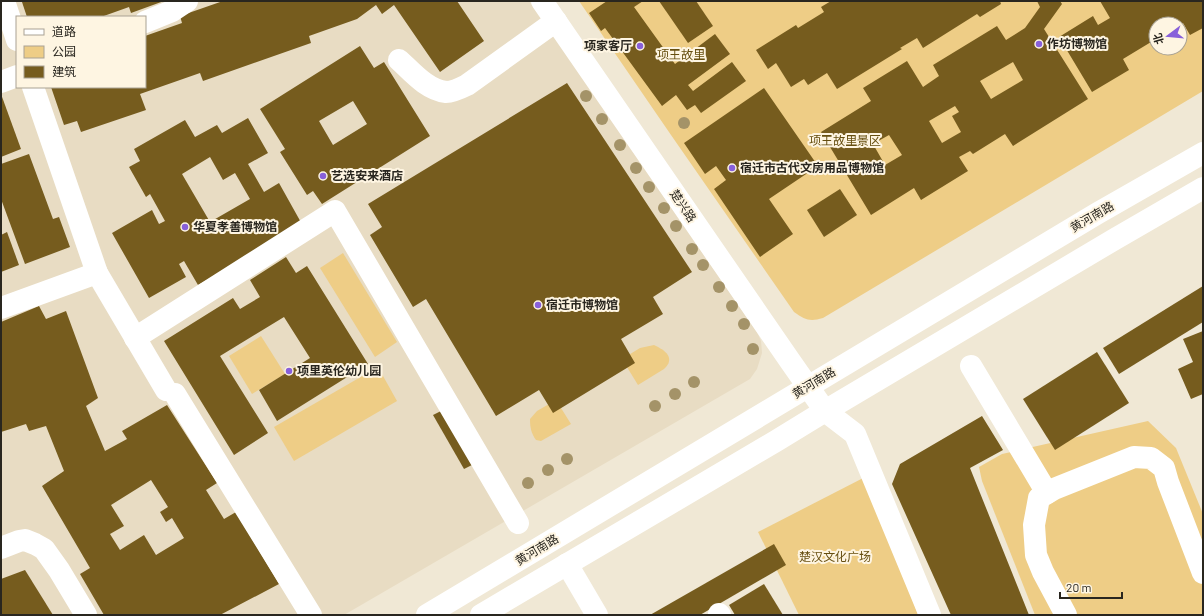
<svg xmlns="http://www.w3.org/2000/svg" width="1204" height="616" font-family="Barlow,'Noto Sans SC',sans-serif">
  <rect width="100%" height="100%" fill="#f0e8d5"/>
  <path fill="#e8dcc3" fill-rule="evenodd" d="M1 1H529L539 14 757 332 761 341 762 353 757 369 750 379 344 615H1ZM17 17H145V87H17Z"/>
  <g fill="#eecd86" fill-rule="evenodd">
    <path d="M579 1H1203V91L823 318C810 322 805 320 794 312L671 135ZM1156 24H1180V48H1156Z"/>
    <path d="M343 253 397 342 375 357 320 268Z"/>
    <path d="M261 336 285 374 252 394 229 356Z"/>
    <path d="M654 345C665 350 676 358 664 369L638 385 622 359 640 348Z"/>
    <path d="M378 367 397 401 294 461 274 427Z"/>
    <path d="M556 400 571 424 541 441 536 440C531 433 530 427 530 419L537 411Z"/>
    <path d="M1148 421 1176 448 1203 514V615H1035L982 481 979 467 1002 454Z"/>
    <path d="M869 475 918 615H799L758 532Z"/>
  </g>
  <g fill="#765c1e" fill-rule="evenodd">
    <path d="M24 1H164L131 13 129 7 101 17H27L22 2Z"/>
    <path d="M223 1H457L484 41 440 72 394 5 382 14 376 5 357 19 309 36 311 43 203 81 200 73 140 94 146 110 81 132 77 121 64 125 51 87H145V36L182 23 180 16Z"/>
    <path d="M607 1H643L634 7 675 64 715 34 730 54 688 85 693 91 732 62 746 81 701 113 695 105 687 110 676 95 662 106 605 28 601 31 589 13Z"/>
    <path d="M659 1H696L713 26 688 43Z"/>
    <path d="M831 1H1000L1001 4 980 17 977 14 923 48 917 38 900 48 902 49 837 89 827 73 808 85 804 79 791 87 776 63 768 69 756 50 796 25 798 28 824 12 821 7Z"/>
    <path d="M1037 1H1060L1062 4 1044 29 1088 99 1013 146 1005 134 973 154 970 151 959 157 968 171 921 200 914 188 871 215 821 132 871 101 863 88 907 61 923 87 939 76 933 65 997 26 1006 40 1025 28 1040 7ZM1013 62 1023 80 991 99 980 81ZM955 106 959 112 952 116 961 132 942 143 929 121ZM889 135 902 155 885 165 873 144Z"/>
    <path d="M1100 1H1203V28L1190 35 1183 23 1180 25 1156 24V39L1123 59 1129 70 1092 92 1059 37 1093 16 1098 25 1110 18Z"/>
    <path d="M360 46 374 68 384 62 430 136 322 204 313 191 307 195 280 152 285 149 260 109ZM353 101 367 124 333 145 319 121Z"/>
    <path d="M567 83 692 272 653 297 663 314 621 339 635 363 553 413 539 390 496 416 426 299 413 307 370 235 382 227 368 204Z"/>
    <path d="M764 88 818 166 769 199 793 234 760 257 714 189 726 180 716 166 705 174 684 143Z"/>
    <path d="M1 94 21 149 1 157Z"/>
    <path d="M248 118 268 153 248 164 264 192 279 183 303 226 198 285 184 261 179 264 186 277 149 298 112 233 152 210 159 224 165 221 150 194 146 197 129 167 140 161 134 149 185 120 195 137 217 125 222 133ZM210 157 223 180 235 173 250 199 210 222 182 174Z"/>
    <path d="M29 154 53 219 59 217 70 247 25 264 1 199V164Z"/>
    <path d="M840 189 857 215 824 237 807 210Z"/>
    <path d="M7 232 19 265 1 272V235Z"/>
    <path d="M286 257 296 273 307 266 368 364 277 421 259 390 310 358 284 317 220 356 268 433 234 455 164 341 233 298 240 309 260 297 250 280Z"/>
    <path d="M1203 286V322L1119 374 1103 348Z"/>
    <path d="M39 306 46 319 66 311 98 398 86 406 105 451 127 439 122 431 167 405 217 483 206 490 224 519 236 512 279 584 220 615H104L80 574 90 568 42 486 64 471 46 426 29 431 26 424 1 432V322ZM151 480 168 507 160 512 166 522 172 518 184 538 156 555 144 535 120 550 110 534 124 526 111 505Z"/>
    <path d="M1203 331V394L1191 399 1178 369 1193 362 1183 339Z"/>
    <path d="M1097 352 1129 403 1055 450 1023 399Z"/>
    <path d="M441 411 472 465 464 469 433 415Z"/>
    <path d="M982 416 1003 450 970 468 1029 615H951L892 484 900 464Z"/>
    <path d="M774 544 786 565 700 615H650Z"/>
    <path d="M25 570 53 615H1V579Z"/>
    <path d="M764 584 783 615H735L729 605Z"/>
  </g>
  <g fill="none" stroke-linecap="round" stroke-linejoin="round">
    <g stroke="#fff" stroke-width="22">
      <path d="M4 1 17 40"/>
      <path d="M542 1 790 361 825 411 855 434 930 615"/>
      <path d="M145 22 172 11 187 1"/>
      <path d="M399 60C412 72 427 90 446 92 453 92 461 88 467 85L556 21"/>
      <path d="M1 82 17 76"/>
      <path d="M33 87 97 273 166 390"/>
      <path d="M1 308 97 273"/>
      <path d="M135 338 335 211 518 523"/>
      <path d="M971 366 1047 493"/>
      <path d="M175 394 311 615"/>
      <path d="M1 548 19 541 25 540 35 544 44 549 59 570 86 615"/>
      <path d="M567 564 597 615"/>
      <path d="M719 614 720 615"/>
      <path d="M1066 615 1043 572 1036 555 1034 525 1039 498 1054 489 1134 457 1151 458 1164 468 1168 482 1203 573"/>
    </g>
    <g stroke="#fff" stroke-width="22">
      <path d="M427 615 1098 213 1203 153"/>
      <path d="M481 615 776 441 825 411 1115 239 1203 188"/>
    </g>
  </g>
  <g fill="#a49368">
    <circle cx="586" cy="96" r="6"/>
    <circle cx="602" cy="119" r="6"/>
    <circle cx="684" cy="123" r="6"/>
    <circle cx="620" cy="145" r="6"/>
    <circle cx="636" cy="168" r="6"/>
    <circle cx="649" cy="187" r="6"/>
    <circle cx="664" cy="208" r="6"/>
    <circle cx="676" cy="226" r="6"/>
    <circle cx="692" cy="249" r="6"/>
    <circle cx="703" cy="265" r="6"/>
    <circle cx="719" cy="287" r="6"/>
    <circle cx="732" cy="306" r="6"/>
    <circle cx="744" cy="324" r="6"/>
    <circle cx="753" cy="349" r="6"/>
    <circle cx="694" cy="382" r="6"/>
    <circle cx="675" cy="394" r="6"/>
    <circle cx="655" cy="406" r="6"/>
    <circle cx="567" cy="459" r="6"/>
    <circle cx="548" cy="470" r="6"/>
    <circle cx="528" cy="483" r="6"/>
  </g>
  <g fill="#8860da" stroke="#fef5e2" stroke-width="1.5">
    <circle cx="1039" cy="44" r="4"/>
    <circle cx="640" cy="46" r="4"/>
    <circle cx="732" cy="168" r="4"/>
    <circle cx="323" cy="176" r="4"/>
    <circle cx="185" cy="227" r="4"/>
    <circle cx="538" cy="305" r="4"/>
    <circle cx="289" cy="371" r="4"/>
  </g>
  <g text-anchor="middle" stroke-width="4" stroke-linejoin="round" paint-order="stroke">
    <g font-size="12" font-weight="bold" fill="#29261f" stroke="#fef5e2" text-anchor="start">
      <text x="1047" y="48">作坊博物馆</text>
      <text x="632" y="50" text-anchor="end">项家客厅</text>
      <text x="740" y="172">宿迁市古代文房用品博物馆</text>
      <text x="331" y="180">艺选安来酒店</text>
      <text x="193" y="231">华夏孝善博物馆</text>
      <text x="546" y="309">宿迁市博物馆</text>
      <text x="297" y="375">项里英伦幼儿园</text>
    </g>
    <g font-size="12" fill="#664e0f" stroke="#fef5e2">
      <text x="681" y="59">项王故里</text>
      <text x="845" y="145">项王故里景区</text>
      <text x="835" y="561">楚汉文化广场</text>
    </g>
    <g font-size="12" fill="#29261f" stroke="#fef5e2">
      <text transform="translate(683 206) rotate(56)" y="4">楚兴路</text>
      <text transform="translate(1092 217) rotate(-30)" y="4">黄河南路</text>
      <text transform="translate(814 383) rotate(-31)" y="4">黄河南路</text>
      <text transform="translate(537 550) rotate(-31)" y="4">黄河南路</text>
    </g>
  </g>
  <rect width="1204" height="616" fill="none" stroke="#29261f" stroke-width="4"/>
  <rect x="16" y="16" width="130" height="72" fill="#fef5e2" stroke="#a9a294"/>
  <rect x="24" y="29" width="20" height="6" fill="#ffffff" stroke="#a9a294"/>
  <text x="52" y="36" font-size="12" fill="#29261f">道路</text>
  <rect x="24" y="46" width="20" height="12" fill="#eecd86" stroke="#a9a294"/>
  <text x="52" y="56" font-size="12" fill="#29261f">公园</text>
  <rect x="24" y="66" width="20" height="12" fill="#765c1e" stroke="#a9a294"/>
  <text x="52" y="76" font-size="12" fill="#29261f">建筑</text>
  <g transform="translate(1168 36) rotate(254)"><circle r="19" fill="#fef5e2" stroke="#a9a294"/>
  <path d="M0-3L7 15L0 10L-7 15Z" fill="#8860da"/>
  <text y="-6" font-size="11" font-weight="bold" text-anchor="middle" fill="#29261f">北</text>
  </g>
  <path d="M1060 592v6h62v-6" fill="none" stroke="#29261f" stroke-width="2"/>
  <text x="1066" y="592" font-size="12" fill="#29261f" stroke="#fef5e2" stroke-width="3" paint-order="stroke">20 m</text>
</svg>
